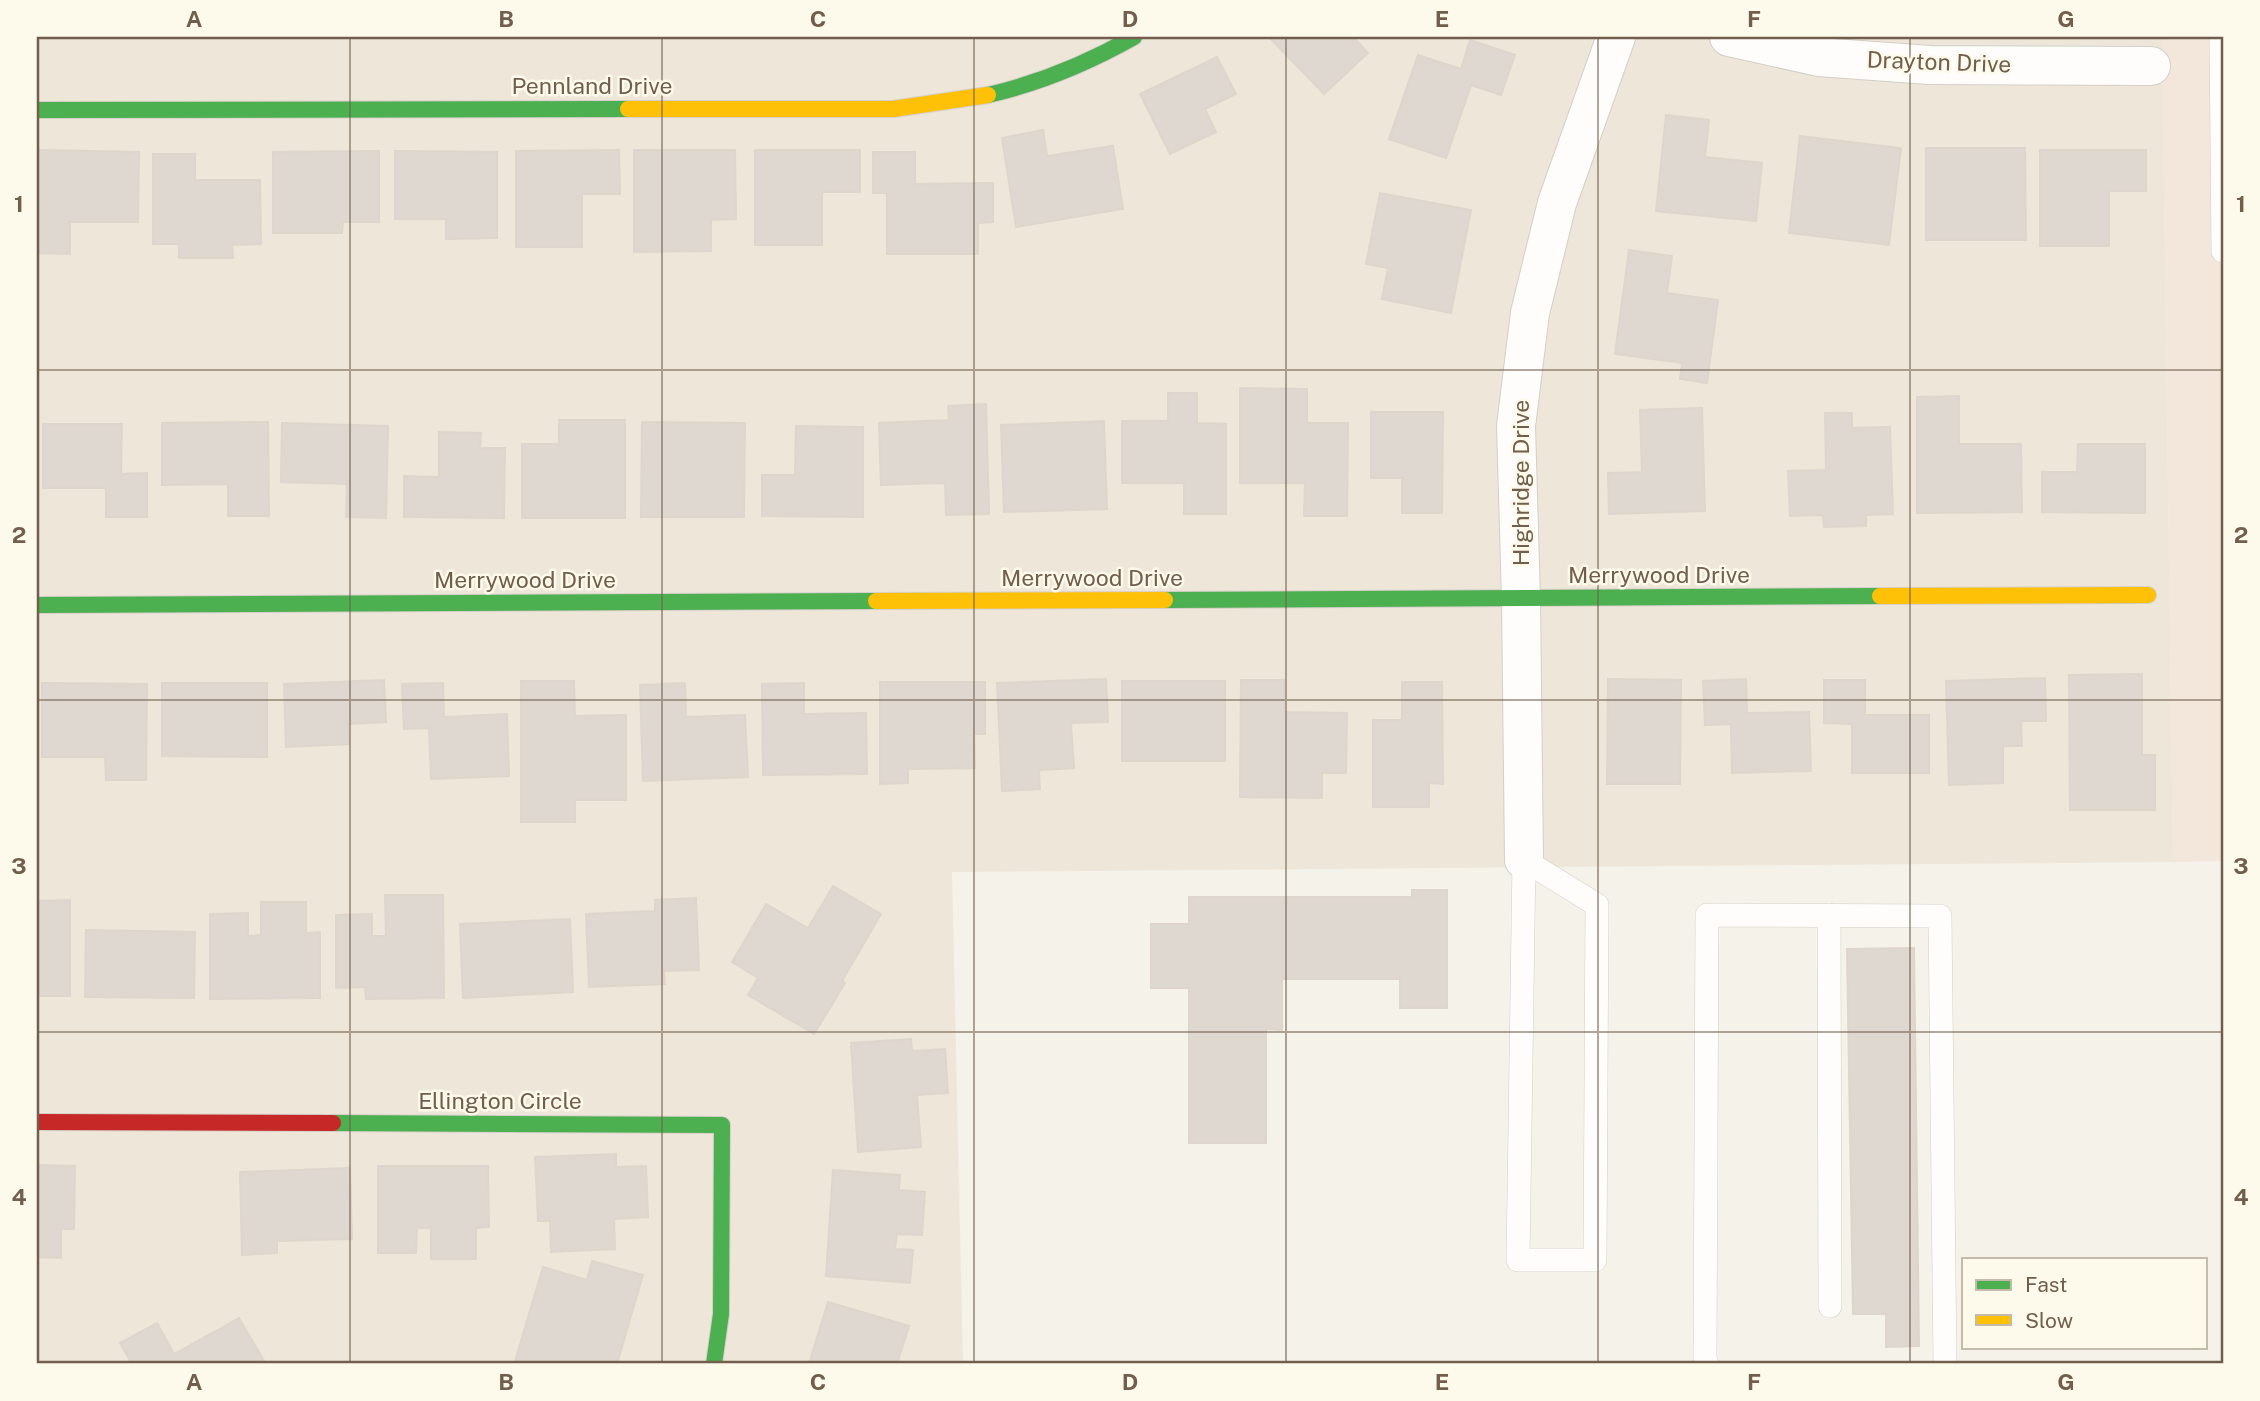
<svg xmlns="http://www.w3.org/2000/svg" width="2260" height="1401" font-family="'Public Sans',sans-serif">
  <rect width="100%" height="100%" fill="#f5f2ea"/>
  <path fill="#eee6d8" d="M37 37H2162L2173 862 952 872 963 1364H37Z"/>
  <path fill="#f3e6db" d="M2162 37H2223V861L2173 862Z"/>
  <g fill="#ded8d0" stroke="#ded6cc" stroke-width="2">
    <path d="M1269 37H1353L1368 53 1324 94Z"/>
    <path d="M1470 40 1515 55 1501 95 1471 85 1446 158 1389 139 1418 55 1461 69Z"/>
    <path d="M1217 57 1236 94 1205 109 1216 132 1170 154 1140 94Z"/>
    <path d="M1666 115 1709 120 1705 157 1762 163 1756 221 1656 211Z"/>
    <path d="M1043 130 1047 156 1113 146 1123 209 1016 227 1002 138Z"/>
    <path d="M1800 136 1901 148 1889 245 1789 233Z"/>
    <path d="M1926 148H2025L2026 240H1926Z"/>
    <path d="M37 150 139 152 138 222H70V254L37 253Z"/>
    <path d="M619 150 620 194H582V247H516V151Z"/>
    <path d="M634 150H735L736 219 711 220V251L634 252Z"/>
    <path d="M755 150H860V192H822V245H755Z"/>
    <path d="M2040 150H2146V191H2109V246H2040Z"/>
    <path d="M379 151V222H343L342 233H273V152Z"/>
    <path d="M395 151 497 152V238L446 239V219H395Z"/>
    <path d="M873 152H915V184L993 183V222L978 223V254H887V193H873Z"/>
    <path d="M153 154H195V180H260L261 244 232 245 233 258H179V244H153Z"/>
    <path d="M1380 193 1471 210 1451 313 1382 299 1388 268 1366 264Z"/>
    <path d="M1629 250 1672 256 1667 293 1718 300 1707 383 1680 379 1682 363 1615 354Z"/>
    <path d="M1240 388 1307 389V423H1348L1347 516H1304L1305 483H1240Z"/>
    <path d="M1168 393H1197V423L1226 424V514H1184V483H1122V421H1168Z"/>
    <path d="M1959 396V444H2021L2022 512 1917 513V397Z"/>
    <path d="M986 404 989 514 946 515 945 483 881 485 879 423 949 420 948 406Z"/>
    <path d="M1702 408 1705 511 1609 514 1608 473 1642 472 1640 410Z"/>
    <path d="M1371 412H1443L1442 513H1402V478H1371Z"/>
    <path d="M1825 413H1852V428L1890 427 1893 514 1866 515V526L1824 527 1823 515 1790 516 1788 471 1826 470Z"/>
    <path d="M559 420H625V518H522V444H559Z"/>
    <path d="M1104 421 1107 509 1004 512 1001 425Z"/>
    <path d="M268 422 269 516H228V484L162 485V423Z"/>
    <path d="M642 422 745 423 744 517H641Z"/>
    <path d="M282 423 388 426 386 518 346 517 347 484 281 482Z"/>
    <path d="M43 424H122L121 474 147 473V517H106V488H43Z"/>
    <path d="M796 426 863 427V517L762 516V475H795Z"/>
    <path d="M439 432 481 433 480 448H505L504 518 404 517V476L439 477Z"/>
    <path d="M2078 444H2145V513L2042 512V472H2077Z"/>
    <path d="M2142 674V755H2155V810H2070L2069 675Z"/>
    <path d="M2045 678 2046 721H2021L2022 746H2003V783L1949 785 1946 681Z"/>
    <path d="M1106 679 1108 722 1071 723 1074 768 1039 770 1040 789 1002 791 997 683Z"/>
    <path d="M1608 679 1681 680 1680 784H1607Z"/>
    <path d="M1746 679 1747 713 1809 712 1811 771 1732 773 1731 724 1705 725 1703 681Z"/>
    <path d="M384 680 386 722 348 724 349 744 286 747 284 684Z"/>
    <path d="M1241 680H1284V712L1347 713 1346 773H1322V798L1240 797Z"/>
    <path d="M1824 680H1865V715H1929V773H1852V724L1824 723Z"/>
    <path d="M521 681H574L575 716 626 715V800H575V822H521Z"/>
    <rect x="1122" y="681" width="103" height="80"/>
    <path d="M880 682H985V734H974L975 768 908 769V783L880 784Z"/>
    <path d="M1402 682H1442L1443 784 1429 783V807H1373V720H1402Z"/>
    <path d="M42 683 147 684 146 780H106L105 757H42Z"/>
    <path d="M162 683H267V757L162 756Z"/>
    <path d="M443 683 444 717 507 714 509 776 431 779 429 728 404 729 402 684Z"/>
    <path d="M685 683 686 717 745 715 748 777 643 781 640 685Z"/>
    <path d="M804 683V714L866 713 867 774 763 775 762 684Z"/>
    <path d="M833 886 881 914 842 981 845 983 814 1034 748 995 758 978 732 962 766 904 808 928Z"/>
    <path d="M1412 890H1447V1008H1400V979H1282V1030L1266 1029V1143H1189V988H1151V924H1189V897H1412Z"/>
    <path d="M385 895H443L444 998 366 999 365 987 336 988V915L372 914V936H386Z"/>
    <path d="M696 898 699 970 664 971 665 984 589 987 586 914 655 911V900Z"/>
    <path d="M70 900V996H37V901Z"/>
    <path d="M261 902H306V933L320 932V998L210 999V914L248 913V936L261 935Z"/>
    <path d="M570 919 573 992 463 998 460 924Z"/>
    <path d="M86 930 195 932 194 998 85 997Z"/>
    <path d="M1914 948 1919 1346 1886 1347V1314H1853L1847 949Z"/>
    <path d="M911 1039 912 1051 945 1049 948 1093 917 1095 921 1147 858 1152 851 1043Z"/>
    <path d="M616 1154V1167L646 1166 648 1217 614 1219 615 1249 551 1252 550 1221H538L535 1157Z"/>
    <path d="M37 1165 75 1166 74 1229H61V1258L37 1257Z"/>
    <path d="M378 1166H488L489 1227 476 1228V1259H431V1228H417L416 1253H378Z"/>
    <path d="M350 1168 352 1239 277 1241V1253L242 1255 240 1172Z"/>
    <path d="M833 1170 900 1175 899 1190 925 1192 922 1235 897 1234 895 1249 913 1250 910 1283 826 1276Z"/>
    <path d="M592 1261 643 1275 617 1364H526L515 1361 543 1267 587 1280Z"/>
    <path d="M828 1302 909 1326 897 1364H809Z"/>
    <path d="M239 1318 266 1364H132L120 1343 157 1323 174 1354Z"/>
  </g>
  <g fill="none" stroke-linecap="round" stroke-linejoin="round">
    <g stroke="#d4cfc7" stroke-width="24">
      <g id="lane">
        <path d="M2221 37 2223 251"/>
        <path d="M1524 860 1597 905 1595 1260H1518Z"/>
        <path d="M1829 915 1830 1306"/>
        <path d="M1707 1364 1705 1358 1707 915 1940 916 1945 1364"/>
      </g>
    </g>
    <g stroke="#d4cfc7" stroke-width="40">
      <g id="street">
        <path d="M1729 37 1819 57 1929 65 2151 66"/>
        <path d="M1524 860 1521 599 1516 426 1530 313 1557 203 1616 37"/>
      </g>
    </g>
    <g stroke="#d5cfc8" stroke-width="18">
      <g id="fast">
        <path d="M988 95C1040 83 1088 63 1134 37"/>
        <path d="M37 110 628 109"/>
        <path d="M1165 600 1880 596"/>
        <path d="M37 605 876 601"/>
        <path d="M333 1123 722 1125 721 1314 714 1364"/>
      </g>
    </g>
    <g stroke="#d5cfc8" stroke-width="18">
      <g id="slow">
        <path d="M628 109H893L988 95"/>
        <path d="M1880 596 2148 595"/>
        <path d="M876 601 1165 600"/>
      </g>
    </g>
    <g stroke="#d5cfc8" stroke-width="18">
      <path id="jam" d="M37 1122 333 1123"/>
    </g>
    <use href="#lane" stroke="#fefdfc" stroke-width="23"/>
    <use href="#street" stroke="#fefdfc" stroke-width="38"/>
    <use href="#fast" stroke="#4caf50" stroke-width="16"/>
    <use href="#slow" stroke="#ffc107" stroke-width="16"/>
    <use href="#jam" stroke="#c62828" stroke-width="16"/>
  </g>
  <path fill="none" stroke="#715e4c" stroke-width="2" stroke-opacity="0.55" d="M350 37V1364M662 37V1364M974 37V1364M1286 37V1364M1598 37V1364M1910 37V1364M37 370H2223M37 700H2223M37 1032H2223"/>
  <g text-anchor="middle" stroke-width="5" stroke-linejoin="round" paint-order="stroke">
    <g font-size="23" fill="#715e4c" stroke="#fdf9eb">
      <text transform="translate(1939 62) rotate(2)" y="8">Drayton Drive</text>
      <text x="592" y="94">Pennland Drive</text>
      <text transform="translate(1521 483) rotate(-90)" y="8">Highridge Drive</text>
      <text x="1659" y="583">Merrywood Drive</text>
      <text x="1092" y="586">Merrywood Drive</text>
      <text x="525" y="588">Merrywood Drive</text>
      <text x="500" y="1109">Ellington Circle</text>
    </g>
  </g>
  <rect width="2260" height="1401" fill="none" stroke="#fdf9eb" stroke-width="77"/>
  <rect x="1962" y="1258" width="245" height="91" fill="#fdf9eb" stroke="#c5bbab" stroke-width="2"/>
  <rect x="1976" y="1280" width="35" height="10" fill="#4caf50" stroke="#c5bbab" stroke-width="2"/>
  <text x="2025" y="1292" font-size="21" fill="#715e4c">Fast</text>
  <rect x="1976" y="1315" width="35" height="10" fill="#ffc107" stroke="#c5bbab" stroke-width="2"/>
  <text x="2025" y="1328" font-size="21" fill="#715e4c">Slow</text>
  <rect x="38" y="38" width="2184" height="1324" fill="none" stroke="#715e4c" stroke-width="2.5"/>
  <g font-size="23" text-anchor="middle" font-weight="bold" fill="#715e4c">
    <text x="194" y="27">A</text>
    <text x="506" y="27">B</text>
    <text x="818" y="27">C</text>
    <text x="1130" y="27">D</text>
    <text x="1442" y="27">E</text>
    <text x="1754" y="27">F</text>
    <text x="2066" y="27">G</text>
    <text x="19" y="212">1</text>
    <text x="2241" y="212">1</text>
    <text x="19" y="543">2</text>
    <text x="2241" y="543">2</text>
    <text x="19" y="874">3</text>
    <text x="2241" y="874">3</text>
    <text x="19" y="1205">4</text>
    <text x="2241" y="1205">4</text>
    <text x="194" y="1390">A</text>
    <text x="506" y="1390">B</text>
    <text x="818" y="1390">C</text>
    <text x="1130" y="1390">D</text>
    <text x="1442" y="1390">E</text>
    <text x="1754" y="1390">F</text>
    <text x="2066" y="1390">G</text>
  </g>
</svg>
